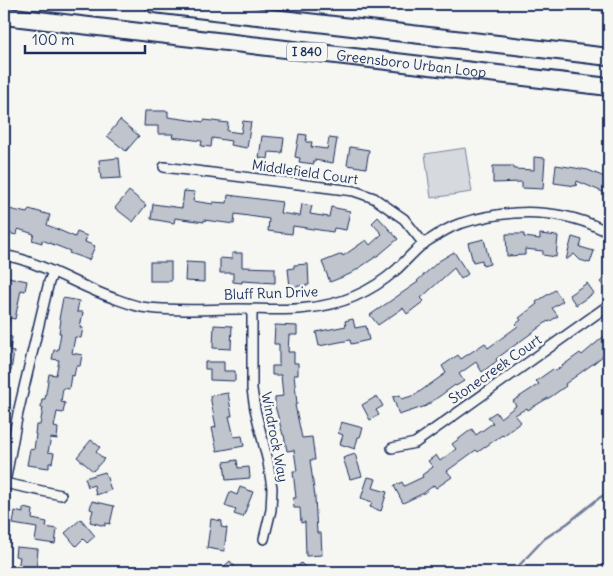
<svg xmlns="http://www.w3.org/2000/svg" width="613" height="576" font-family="Delius,sans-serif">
  <rect width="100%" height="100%" fill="#f6f6f2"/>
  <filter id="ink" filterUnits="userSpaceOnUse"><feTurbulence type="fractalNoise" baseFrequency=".02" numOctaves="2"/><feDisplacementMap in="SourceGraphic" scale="10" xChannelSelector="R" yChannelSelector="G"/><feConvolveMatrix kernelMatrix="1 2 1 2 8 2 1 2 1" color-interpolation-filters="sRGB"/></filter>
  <g filter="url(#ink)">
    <g fill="#d6d9dd" stroke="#78849e">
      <path d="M570 4H609V13Z"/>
      <path d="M465 148 472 192 431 198 425 154Z"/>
    </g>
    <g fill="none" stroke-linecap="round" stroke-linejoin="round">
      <path stroke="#717e99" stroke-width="2.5" d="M513 572 544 539 568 523 599 498 609 492"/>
    </g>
    <g fill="#c0c4cd" stroke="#1b2f5e">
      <path d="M145 111H168V117L204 122V120L228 123 227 131 241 133 243 121 251 122 247 148 230 145 231 141 212 138 211 147 201 146 202 141 172 137 173 134H158V126H144Z"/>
      <path d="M120 120 139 136 126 151 107 136Z"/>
      <path d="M299 134 307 135 306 142H312L311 147 327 149 329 138 337 139 333 163 314 160V164L299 162 300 158 295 157Z"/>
      <path d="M262 136 284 138 282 153 269 152 268 159 259 158Z"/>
      <path d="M350 147 369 150 366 168 347 165Z"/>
      <path d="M534 157 545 158 543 189 522 188V182L493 183V166H514V169L534 170Z"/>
      <path d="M119 158 121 178 101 179 99 160Z"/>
      <path d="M556 165 588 170 609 179V182L605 193 577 181 576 186 554 183Z"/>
      <path d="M129 191 146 205 133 222 115 208Z"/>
      <path d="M184 191 195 192 193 201 213 204V202L227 203 228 195 282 202 280 213 300 216 302 204 312 206 310 214 329 217 331 207 350 211 346 230 334 228 333 232 293 226 292 234 268 231 269 219 235 214 234 224 204 220V222L175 218 174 223 151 219 153 204 182 208Z"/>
      <path d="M4 208 27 213 29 209 50 215 47 225 75 237 77 232 87 236 85 242 95 246 89 260 69 253 70 251 42 240V243L32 240 34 234 18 229 17 235 7 233 8 227 4 226Z"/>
      <path d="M378 217 398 239 380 254 350 274 330 282 322 262 342 254 343 256 366 240 370 245 382 234 372 223Z"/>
      <path d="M506 234H524V237L540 239V234L558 236 556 257 543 255V251L525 249V255L507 256Z"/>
      <path d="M572 237 582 240 580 247 594 251 590 263 580 260 574 254 566 260Z"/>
      <path d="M484 239 490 264 483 266 482 260 473 262 468 243Z"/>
      <path d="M454 252 468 274 461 279 454 268 421 298 424 301 407 314 403 308 378 325 370 315 418 282 417 281 439 261Z"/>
      <path d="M232 253H242V267L275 268V283L242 281V283L233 282V273H220V258L232 259Z"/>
      <rect x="150" y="262" width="21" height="19"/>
      <path d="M186 262 204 263V282L185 281Z"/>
      <path d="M308 264 309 285 290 287 288 269 294 268V265Z"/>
      <path d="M609 274V292L600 282Z"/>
      <path d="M4 276 27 281 25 291 21 290 15 319 10 318 6 335H4Z"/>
      <path d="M587 283 594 293 576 305 569 295Z"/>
      <path d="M555 290 563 301 552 308 558 316 549 322 548 321 496 359 497 361 482 372 476 362 459 374 464 381 456 386 455 385 426 406 399 415 393 397 400 395 402 399 415 395 446 373 442 366 458 355 461 359 485 343 488 348 518 326 516 324 521 320 519 318 537 304 536 302Z"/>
      <path d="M63 298 79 301 77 312H83L80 328H83L81 338 75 337 72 353 82 355 80 366H76L74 376 71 375 69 389 63 388 61 402 65 403 63 413 57 412 54 427 58 428 57 439 51 438 48 452 54 453 52 463H49V468L27 465 30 449 34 450 36 434H35L36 425H40L43 408H41L42 399H45L49 374 56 375 59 360 52 359 54 350H58L61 333H59L61 320 59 319Z"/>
      <path d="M353 319 355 328 366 326 369 340 351 344 350 340 319 346 316 332 346 326 345 321Z"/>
      <path d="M214 325 232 326 231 349 213 348Z"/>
      <path d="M275 325 297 326V335H289L288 352H294V363H298V375H294L297 404 295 405 302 438 312 437 315 460H310L315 497 317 533H321L322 555 306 556 305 522 301 523 300 508H294L293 498H296L293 471H297L294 450 287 451 284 435H283L275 406V397L283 396 281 375H272V366H279V344H274Z"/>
      <path d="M609 332V351L594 363 565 384 566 386 549 398H548L528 410 527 408 515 415 521 422 503 436 502 435 478 452 476 450 447 471 452 477 436 488 434 485 424 493 403 503 394 486 402 482 404 486 423 477 422 475 433 467 428 461 436 455 440 461 456 449 452 444 472 429 476 435 493 423 488 417 496 412 500 418 516 406 513 401 539 384 536 381 553 369 555 371 580 353 582 355Z"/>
      <path d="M4 336 12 337 10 351 14 352 11 371 4 370Z"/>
      <path d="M205 362H224V371H235V381L210 380V369H205Z"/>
      <path d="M228 393 232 416H229L234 437 242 436 244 446 217 451 212 428 216 427 210 396Z"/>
      <path d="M377 396 383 406 376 410 379 415 370 420 362 405Z"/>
      <path d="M341 422 363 428 360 437H358L355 449 340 444 343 435 338 433Z"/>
      <path d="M91 440 100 447 96 452 104 459 93 471 77 457Z"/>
      <path d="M355 454 362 476 350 479 343 458Z"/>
      <path d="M237 460 238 468 249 467 250 478 226 480 224 462Z"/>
      <path d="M105 472 111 490 96 495 94 485 88 487 85 478Z"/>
      <path d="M368 477 376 479 373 488 387 492 381 511 370 507 372 502 361 498Z"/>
      <path d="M240 487 253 492 243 517 234 514 236 510 225 506 230 492 237 495Z"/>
      <path d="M92 501 114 506 110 524 105 523V526L90 522 93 510 90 509Z"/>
      <path d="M23 508 33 510 32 519 47 522 46 527 57 529 55 544 35 541 37 528 13 524 15 511 23 513Z"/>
      <path d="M81 519 95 536 87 543 83 539 76 546 65 533Z"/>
      <path d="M211 519 222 521 221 527 227 528 224 551 207 548Z"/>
      <path d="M16 547 38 549 36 571 18 569 20 557 15 556Z"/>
      <path d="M609 555V572H599Z"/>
      <path d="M230 561 236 568 232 572H218Z"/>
      <path d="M301 563 310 572H292Z"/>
    </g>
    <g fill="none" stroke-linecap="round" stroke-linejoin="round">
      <g stroke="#1b2f5e" stroke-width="12">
        <g id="minor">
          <path d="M164 167 354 191 374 198 404 219 424 244"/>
          <path d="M4 255C11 257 19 258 26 261 57 271 85 289 116 299 124 302 133 305 141 307 173 312 207 309 239 309 262 309 285 311 307 308 341 305 371 292 396 270 405 262 413 252 423 244 434 237 447 228 459 224 508 208 564 207 609 233"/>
          <path d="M252 309V389L255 409 268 462 272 488 271 510 264 539"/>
          <path d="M392 448 415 443 609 305"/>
          <path d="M4 483 61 495"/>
          <path d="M4 488 18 413 49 282 53 272"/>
        </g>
      </g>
      <g stroke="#1b2f5e" stroke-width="20">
        <g id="motorway">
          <path d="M154 4 609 57"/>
          <path id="s1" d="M4 16 609 87"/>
        </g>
      </g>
      <use href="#minor" stroke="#f6f6f2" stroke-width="9"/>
      <use href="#motorway" stroke="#f6f6f2" stroke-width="16"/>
    </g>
  </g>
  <g text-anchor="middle" stroke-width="5" stroke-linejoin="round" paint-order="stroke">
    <rect fill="#f6f6f2" stroke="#5d6b8a" stroke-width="1" x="287" y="42.5" width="40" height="19" rx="4"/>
    <g font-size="12" font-weight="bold" fill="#1b2f5e">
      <text x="307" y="56">I 840</text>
    </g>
    <g font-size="14" fill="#1b2f5e" stroke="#f6f6f2">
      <text dy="5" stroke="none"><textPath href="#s1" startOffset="410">Greensboro Urban Loop</textPath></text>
      <text transform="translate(305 172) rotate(8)" y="5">Middlefield Court</text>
      <text transform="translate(271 293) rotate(-2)" y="5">Bluff Run Drive</text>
      <text transform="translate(495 369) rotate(-35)" y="5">Stonecreek Court</text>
      <text transform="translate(275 437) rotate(79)" y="5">Windrock Way</text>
    </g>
  </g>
  <rect width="613" height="576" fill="none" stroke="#f6f6f2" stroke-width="20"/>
  <rect x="10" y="10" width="593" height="556" fill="none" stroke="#1b2f5e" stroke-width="2" filter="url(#ink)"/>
  <path d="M25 45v8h120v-8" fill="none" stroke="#1b2f5e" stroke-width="2.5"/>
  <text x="32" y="45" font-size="15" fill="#1b2f5e" stroke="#f6f6f2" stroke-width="4" paint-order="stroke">100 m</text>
</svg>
